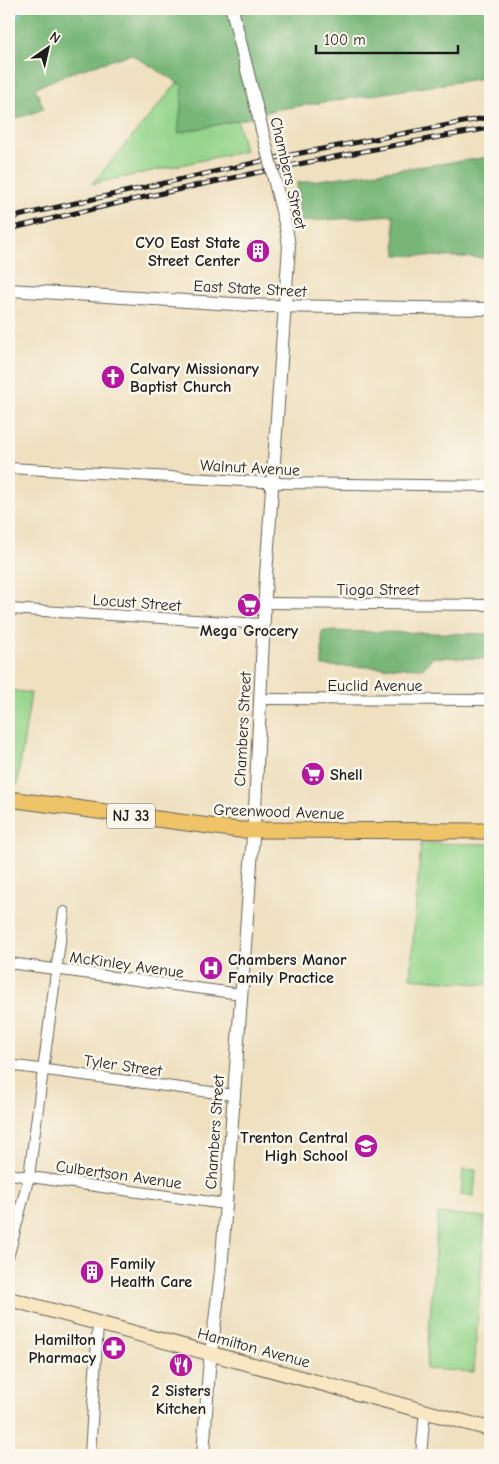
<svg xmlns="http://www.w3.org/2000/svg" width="499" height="1464" font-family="'Comic Neue',sans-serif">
  <rect width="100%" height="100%" fill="#fbf7ec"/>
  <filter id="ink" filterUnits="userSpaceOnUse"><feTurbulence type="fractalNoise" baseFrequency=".02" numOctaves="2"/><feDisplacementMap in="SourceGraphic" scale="10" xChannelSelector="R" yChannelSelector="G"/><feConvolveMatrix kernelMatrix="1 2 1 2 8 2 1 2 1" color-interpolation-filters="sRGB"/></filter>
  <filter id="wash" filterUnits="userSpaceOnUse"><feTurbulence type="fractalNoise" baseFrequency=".0096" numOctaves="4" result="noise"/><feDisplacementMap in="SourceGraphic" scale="20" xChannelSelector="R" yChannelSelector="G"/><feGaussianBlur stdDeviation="1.12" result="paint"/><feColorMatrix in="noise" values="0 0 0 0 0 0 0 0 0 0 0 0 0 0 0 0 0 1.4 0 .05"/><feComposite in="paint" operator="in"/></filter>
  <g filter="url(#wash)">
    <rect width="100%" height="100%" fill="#efe0c0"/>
    <g fill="#94d48b" stroke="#587854">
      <path d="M217 36 245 151 92 184Z"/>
      <path d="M9 690 31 693 17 786 9 784Z"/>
      <path d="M421 843 490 844V985L410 978Z"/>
      <path d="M463 1169 476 1170 474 1196 461 1195Z"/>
      <path d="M438 1213 485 1217 474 1372 426 1369Z"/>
    </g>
    <g fill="#77b677" stroke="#4a694a">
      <path d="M9 9H490V77L273 110 245 119 178 133 183 86 131 54 70 73 35 88 44 109 9 121Z"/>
      <path d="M490 157V258L396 255 393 215 300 222 297 183Z"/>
      <path d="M322 631 490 634V659L433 657 424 668 322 666Z"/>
    </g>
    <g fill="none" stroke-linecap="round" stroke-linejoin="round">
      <path stroke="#66c1e4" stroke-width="18" d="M9 11 13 9"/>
    </g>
  </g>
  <g filter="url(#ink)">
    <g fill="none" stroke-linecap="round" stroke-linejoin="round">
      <g stroke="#666155" stroke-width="12">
        <g id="minor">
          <path d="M9 468 281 483 490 486"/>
          <path d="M265 603 490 605"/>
          <path d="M9 609 263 624"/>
          <path d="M260 699 490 700"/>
          <path d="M9 963 241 994"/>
          <path d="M9 1065 233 1095"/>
          <path d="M9 1174 225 1204"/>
          <path d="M9 1254 29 1176 64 912"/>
          <path d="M90 1455 98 1324"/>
          <path d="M421 1455 425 1411"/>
        </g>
      </g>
      <g stroke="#666155" stroke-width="14">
        <g id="tertiary">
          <path d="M9 290 267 306 490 309"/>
          <path d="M203 1455 209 1370 221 1271 255 809 266 575 289 246 286 227"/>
        </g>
      </g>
      <g stroke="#666155" stroke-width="16">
        <path id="secondary" d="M9 1299 490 1429"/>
      </g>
      <g stroke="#666155" stroke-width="17">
        <path id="primary" d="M9 799 239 830 490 831"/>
      </g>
      <use href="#minor" stroke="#fff" stroke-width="10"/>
      <use href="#tertiary" stroke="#fff" stroke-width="12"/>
      <use href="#secondary" stroke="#f9e7c3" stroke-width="14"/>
      <use href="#primary" stroke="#efc469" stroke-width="15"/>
      <g stroke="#1c1c1c" stroke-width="5">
        <g id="rail">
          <path d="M9 218 280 157 490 117"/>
          <path d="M9 229C168 190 329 156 490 128"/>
        </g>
      </g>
      <use href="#rail" stroke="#fbf7ec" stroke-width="3" stroke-dasharray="9" stroke-linecap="butt"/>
      <g stroke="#666155" stroke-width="14" stroke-linecap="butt">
        <path id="tertiary-bridge" d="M232 9 286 227"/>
      </g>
      <use href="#tertiary-bridge" stroke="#fff" stroke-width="12"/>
    </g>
  </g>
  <defs>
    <g id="building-disc" transform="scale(1.25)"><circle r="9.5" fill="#b5179e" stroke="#fbf7ec"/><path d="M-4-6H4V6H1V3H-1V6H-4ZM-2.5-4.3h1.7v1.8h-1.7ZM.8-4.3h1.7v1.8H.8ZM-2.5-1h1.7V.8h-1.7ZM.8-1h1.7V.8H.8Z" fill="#fff"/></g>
    <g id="church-disc" transform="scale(1.25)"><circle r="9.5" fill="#b5179e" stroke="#fbf7ec"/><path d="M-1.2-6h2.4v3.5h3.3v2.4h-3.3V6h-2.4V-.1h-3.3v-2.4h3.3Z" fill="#fff"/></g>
    <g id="supermarket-disc" transform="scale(1.25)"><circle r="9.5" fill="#b5179e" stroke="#fbf7ec"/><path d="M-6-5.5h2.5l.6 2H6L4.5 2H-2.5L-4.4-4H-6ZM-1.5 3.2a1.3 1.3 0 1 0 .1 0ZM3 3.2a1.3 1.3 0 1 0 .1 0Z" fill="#fff"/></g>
    <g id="hospital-disc" transform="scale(1.25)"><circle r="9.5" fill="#b5179e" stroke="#fbf7ec"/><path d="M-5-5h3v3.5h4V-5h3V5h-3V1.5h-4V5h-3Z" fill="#fff"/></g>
    <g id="school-disc" transform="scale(1.25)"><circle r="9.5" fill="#b5179e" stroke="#fbf7ec"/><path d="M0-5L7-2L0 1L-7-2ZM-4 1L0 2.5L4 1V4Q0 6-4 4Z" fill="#fff"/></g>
    <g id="pharmacy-disc" transform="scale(1.25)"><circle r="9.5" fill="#b5179e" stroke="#fbf7ec"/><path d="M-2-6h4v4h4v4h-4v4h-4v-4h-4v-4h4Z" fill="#fff"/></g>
    <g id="restaurant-disc" transform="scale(1.25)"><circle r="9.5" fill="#b5179e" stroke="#fbf7ec"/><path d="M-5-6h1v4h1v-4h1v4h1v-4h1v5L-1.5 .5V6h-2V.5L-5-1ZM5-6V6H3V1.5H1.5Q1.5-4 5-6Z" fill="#fff"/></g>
  </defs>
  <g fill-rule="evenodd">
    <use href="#building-disc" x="258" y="251"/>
    <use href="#church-disc" x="113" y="377"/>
    <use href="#supermarket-disc" x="249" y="605"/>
    <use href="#supermarket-disc" x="313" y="774"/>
    <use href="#hospital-disc" x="211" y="968"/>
    <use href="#school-disc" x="366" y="1146"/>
    <use href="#building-disc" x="92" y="1272"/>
    <use href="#pharmacy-disc" x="114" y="1348"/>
    <use href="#restaurant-disc" x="181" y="1365"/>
  </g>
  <g text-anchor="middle" stroke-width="5" stroke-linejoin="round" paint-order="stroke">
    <rect fill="#fbf7ec" stroke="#5f5e5a" stroke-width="1" x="107" y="803.5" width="48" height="25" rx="4"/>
    <g font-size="15" font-weight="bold" fill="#1c1c1c">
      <text x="131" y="821">NJ 33</text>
    </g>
    <g font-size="16" fill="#1c1c1c" stroke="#fbf7ec">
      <text transform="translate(289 173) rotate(77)" y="6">Chambers Street</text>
      <text transform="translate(250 288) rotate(3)" y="6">East State Street</text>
      <text transform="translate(250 467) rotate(3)" y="6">Walnut Avenue</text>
      <text x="378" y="595">Tioga Street</text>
      <text transform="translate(137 602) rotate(4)" y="6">Locust Street</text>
      <text x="375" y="691">Euclid Avenue</text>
      <text transform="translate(242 729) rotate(-87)" y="6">Chambers Street</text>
      <text transform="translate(279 811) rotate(2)" y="6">Greenwood Avenue</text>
      <text transform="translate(127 964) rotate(8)" y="6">McKinley Avenue</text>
      <text transform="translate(123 1065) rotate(8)" y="6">Tyler Street</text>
      <text transform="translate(214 1132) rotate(-86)" y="6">Chambers Street</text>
      <text transform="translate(119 1174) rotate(8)" y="6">Culbertson Avenue</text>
      <text transform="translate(254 1347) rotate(15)" y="6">Hamilton Avenue</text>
    </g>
    <g font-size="16" font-weight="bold" fill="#1c1c1c" stroke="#fbf7ec" text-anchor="start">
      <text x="240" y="248" text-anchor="end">CYO East State<tspan x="240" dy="18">Street Center</tspan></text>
      <text x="130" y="374">Calvary Missionary<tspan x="130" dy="18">Baptist Church</tspan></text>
      <text x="249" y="636" text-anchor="middle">Mega Grocery</text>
      <text x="330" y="780">Shell</text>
      <text x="228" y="965">Chambers Manor<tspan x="228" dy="18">Family Practice</tspan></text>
      <text x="348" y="1143" text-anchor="end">Trenton Central<tspan x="348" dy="18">High School</tspan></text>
      <text x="110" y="1269">Family<tspan x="110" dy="18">Health Care</tspan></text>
      <text x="96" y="1345" text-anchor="end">Hamilton<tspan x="96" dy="18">Pharmacy</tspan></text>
      <text x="181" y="1396" text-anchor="middle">2 Sisters<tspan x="181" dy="18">Kitchen</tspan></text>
    </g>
  </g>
  <rect width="499" height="1464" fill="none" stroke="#fbf7ec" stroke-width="30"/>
  <g transform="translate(48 48) rotate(34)" stroke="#fbf7ec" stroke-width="4" paint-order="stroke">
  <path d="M0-4L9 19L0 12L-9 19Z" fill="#1c1c1c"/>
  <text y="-8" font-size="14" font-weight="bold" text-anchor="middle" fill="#1c1c1c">N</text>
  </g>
  <path d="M316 45v8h142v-8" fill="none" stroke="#1c1c1c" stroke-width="2.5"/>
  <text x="324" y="45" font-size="15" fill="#1c1c1c" stroke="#fbf7ec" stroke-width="4" paint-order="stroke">100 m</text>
</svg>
